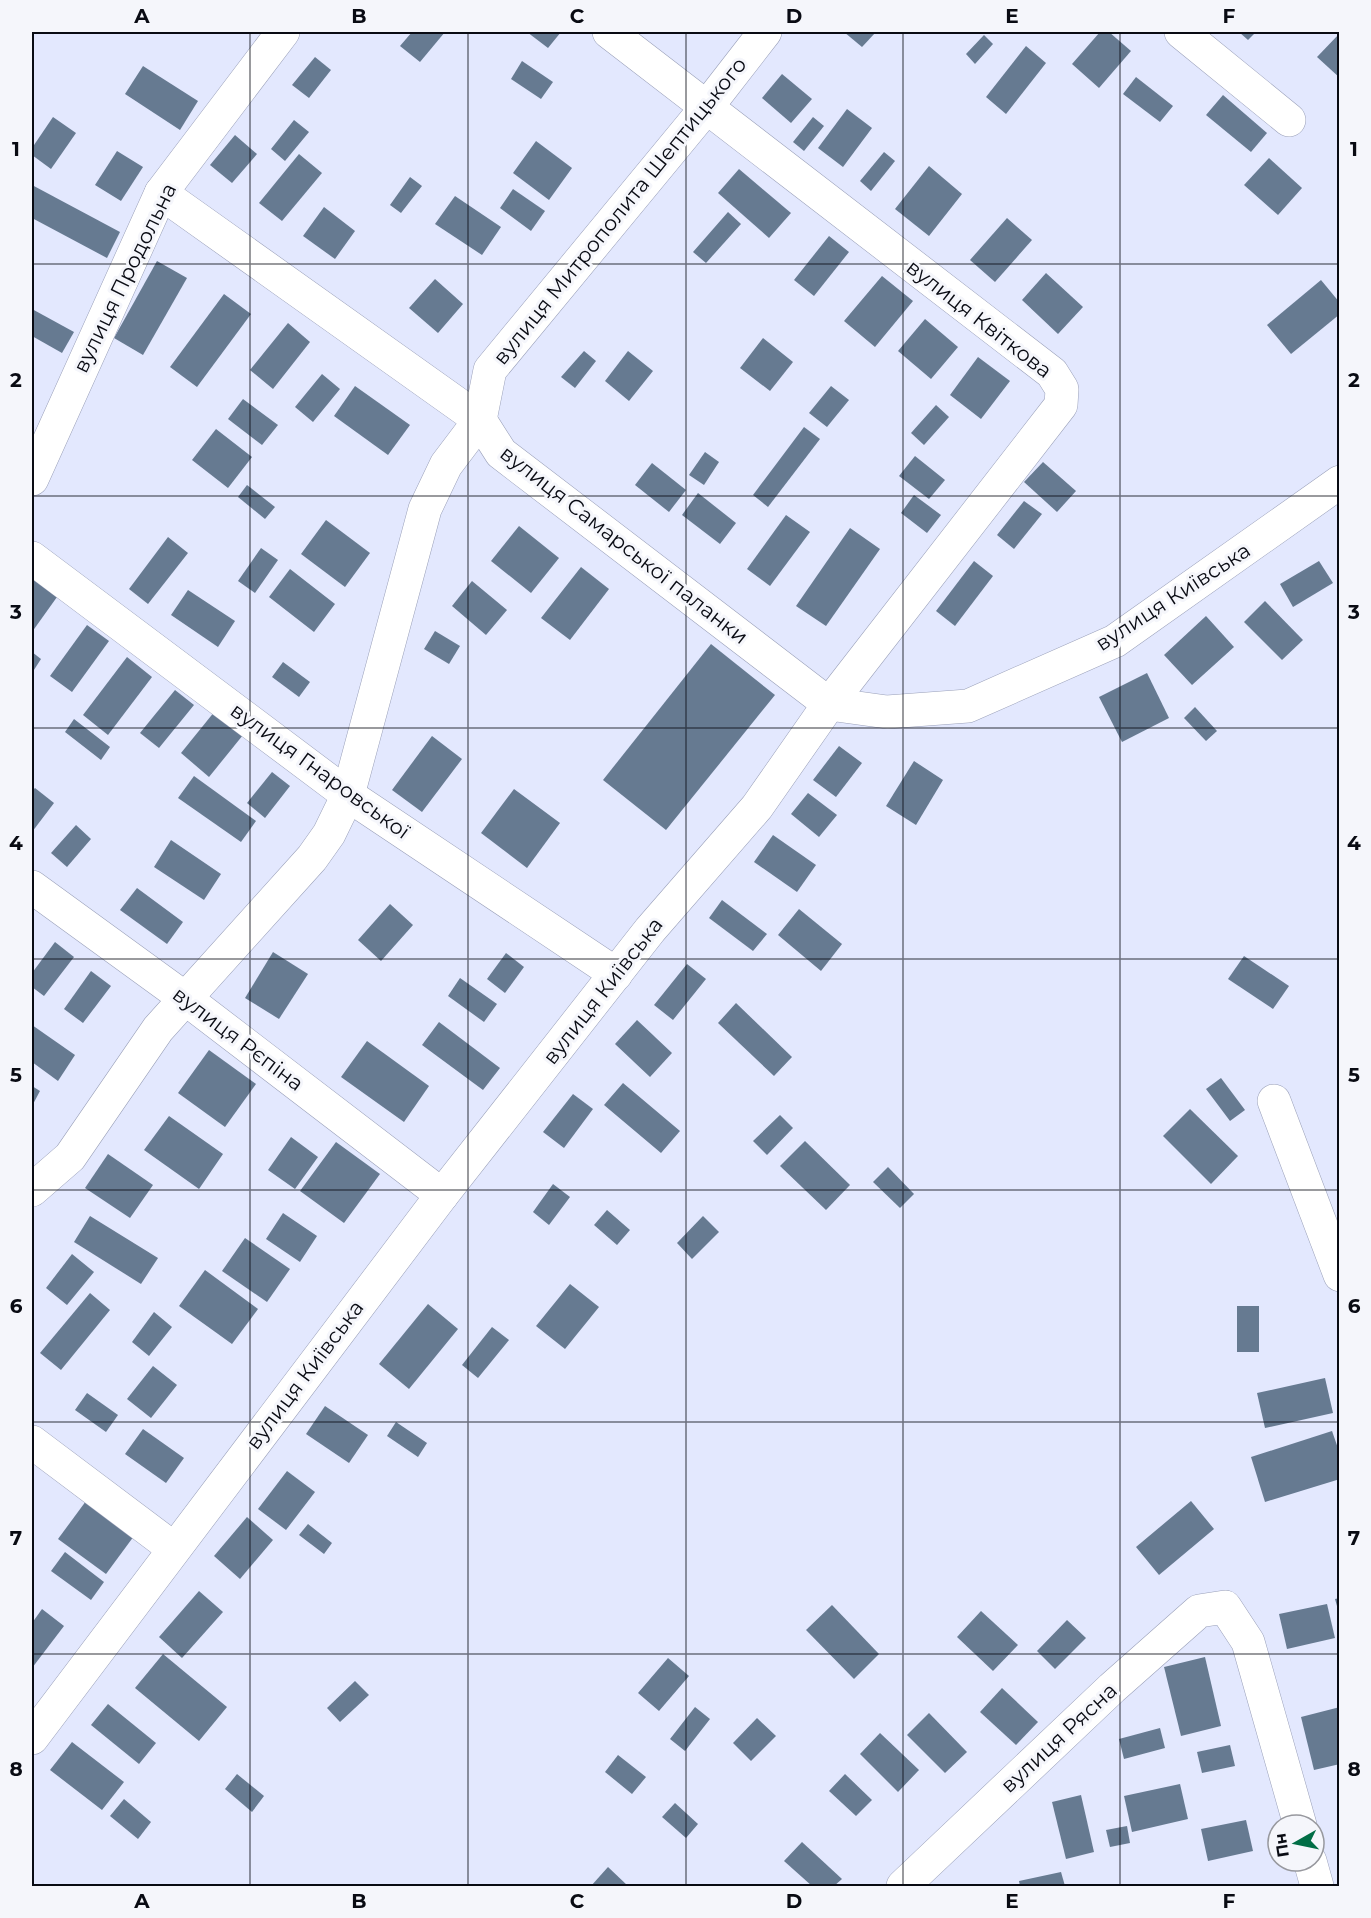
<svg xmlns="http://www.w3.org/2000/svg" width="1371" height="1918" font-family="Montserrat,sans-serif">
  <rect width="100%" height="100%" fill="#e3e8fe"/>
  <g fill="#667a91">
    <path d="M412 32H445L420 62 400 46Z"/>
    <path d="M527 32H561L548 48Z"/>
    <path d="M844 32H876L862 47Z"/>
    <path d="M1100 32H1109L1131 51 1099 88 1072 64Z"/>
    <path d="M1239 32H1256L1248 40Z"/>
    <path d="M1340 33V78L1317 57Z"/>
    <path d="M984 35 993 44 975 64 966 54Z"/>
    <path d="M1026 46 1046 63 1006 114 986 97Z"/>
    <path d="M315 57 331 70 309 98 292 85Z"/>
    <path d="M522 61 553 82 541 99 511 79Z"/>
    <path d="M143 66 198 101 180 130 125 94Z"/>
    <path d="M782 74 812 99 791 123 762 98Z"/>
    <path d="M1136 77 1173 106 1160 122 1123 94Z"/>
    <path d="M1223 95 1267 133 1251 152 1206 115Z"/>
    <path d="M847 109 872 128 843 167 818 148Z"/>
    <path d="M53 117 76 133 51 169 32 155V148Z"/>
    <path d="M813 117 824 126 804 151 793 142Z"/>
    <path d="M294 120 309 132 285 161 271 149Z"/>
    <path d="M235 135 257 154 232 183 210 165Z"/>
    <path d="M536 141 572 168 549 200 513 173Z"/>
    <path d="M117 151 143 167 121 201 95 185Z"/>
    <path d="M884 152 895 161 871 191 860 181Z"/>
    <path d="M299 154 322 173 282 221 259 203Z"/>
    <path d="M1269 158 1302 188 1278 215 1244 185Z"/>
    <path d="M929 166 962 194 929 236 895 209Z"/>
    <path d="M739 169 791 213 769 238 718 193Z"/>
    <path d="M410 177 422 186 401 213 390 205Z"/>
    <path d="M32 185 120 232 107 258 32 218Z"/>
    <path d="M513 189 545 211 531 231 500 208Z"/>
    <path d="M455 196 501 227 482 255 435 224Z"/>
    <path d="M324 207 355 231 335 259 303 236Z"/>
    <path d="M728 212 741 224 706 263 693 252Z"/>
    <path d="M1007 218 1032 240 995 282 970 260Z"/>
    <path d="M829 236 849 252 814 296 794 280Z"/>
    <path d="M157 261 187 278 143 355 114 338Z"/>
    <path d="M1046 273 1083 307 1058 334 1022 300Z"/>
    <path d="M882 276 913 301 875 347 844 321Z"/>
    <path d="M435 279 463 304 438 333 409 308Z"/>
    <path d="M1321 280 1340 303V314L1291 354 1267 325Z"/>
    <path d="M224 294 251 314 197 387 170 367Z"/>
    <path d="M32 309 74 332 62 353 32 336Z"/>
    <path d="M925 319 958 347 931 379 898 351Z"/>
    <path d="M288 323 310 342 273 389 250 370Z"/>
    <path d="M763 338 793 362 770 391 740 368Z"/>
    <path d="M584 351 596 361 575 388 561 377Z"/>
    <path d="M628 351 653 371 629 401 605 381Z"/>
    <path d="M978 357 1010 381 981 419 950 395Z"/>
    <path d="M322 374 340 389 313 422 295 407Z"/>
    <path d="M355 386 410 425 388 455 334 416Z"/>
    <path d="M831 386 849 400 827 427 809 413Z"/>
    <path d="M243 399 278 425 262 445 228 419Z"/>
    <path d="M936 405 949 417 924 445 911 433Z"/>
    <path d="M804 427 820 439 768 507 753 495Z"/>
    <path d="M216 429 252 457 228 488 192 460Z"/>
    <path d="M705 452 719 462 704 485 689 475Z"/>
    <path d="M915 456 945 480 929 499 899 476Z"/>
    <path d="M1043 462 1076 491 1057 512 1024 482Z"/>
    <path d="M652 463 686 490 669 512 635 485Z"/>
    <path d="M247 485 275 507 265 519 238 497Z"/>
    <path d="M698 493 736 523 720 544 682 515Z"/>
    <path d="M914 495 941 515 927 533 901 513Z"/>
    <path d="M1024 501 1042 514 1014 549 997 535Z"/>
    <path d="M786 515 810 532 770 586 747 569Z"/>
    <path d="M326 520 370 553 345 587 301 554Z"/>
    <path d="M519 526 559 558 531 593 491 561Z"/>
    <path d="M850 528 880 549 826 626 796 606Z"/>
    <path d="M168 537 188 553 148 604 129 589Z"/>
    <path d="M261 548 278 560 255 593 238 581Z"/>
    <path d="M974 561 993 576 955 626 936 611Z"/>
    <path d="M1319 561 1333 583 1293 607 1280 584Z"/>
    <path d="M581 567 609 589 570 640 541 618Z"/>
    <path d="M290 569 335 604 314 632 269 597Z"/>
    <path d="M34 580 57 597 32 632V584Z"/>
    <path d="M472 581 507 610 486 635 452 606Z"/>
    <path d="M188 590 235 621 218 647 171 615Z"/>
    <path d="M1265 601 1303 640 1282 660 1244 622Z"/>
    <path d="M1206 616 1234 647 1192 685 1164 655Z"/>
    <path d="M87 625 109 641 72 692 50 676Z"/>
    <path d="M435 631 460 646 449 664 424 649Z"/>
    <path d="M711 644 775 695 666 830 603 780Z"/>
    <path d="M32 652 41 659 32 673Z"/>
    <path d="M127 657 152 677 108 735 83 715Z"/>
    <path d="M283 662 310 682 299 697 272 677Z"/>
    <path d="M1147 673 1169 718 1122 742 1099 697Z"/>
    <path d="M175 690 194 705 159 748 140 733Z"/>
    <path d="M1195 707 1217 731 1206 741 1184 718Z"/>
    <path d="M215 711 243 735 209 777 181 753Z"/>
    <path d="M74 719 110 747 101 760 65 732Z"/>
    <path d="M432 736 462 759 422 812 392 790Z"/>
    <path d="M839 746 862 763 836 797 813 780Z"/>
    <path d="M914 761 943 780 916 825 886 806Z"/>
    <path d="M272 772 290 786 265 818 247 803Z"/>
    <path d="M194 776 256 821 241 842 178 798Z"/>
    <path d="M35 788 54 803 32 832V791Z"/>
    <path d="M514 789 560 823 527 868 481 833Z"/>
    <path d="M808 793 837 815 819 837 791 814Z"/>
    <path d="M76 825 91 839 67 867 51 853Z"/>
    <path d="M773 835 816 865 797 892 754 862Z"/>
    <path d="M171 840 221 874 204 900 154 867Z"/>
    <path d="M137 888 183 922 167 944 120 910Z"/>
    <path d="M722 900 767 934 753 951 709 918Z"/>
    <path d="M390 904 413 925 381 961 358 940Z"/>
    <path d="M799 909 842 944 821 971 778 935Z"/>
    <path d="M55 942 74 957 44 996 32 987V973Z"/>
    <path d="M273 952 308 974 279 1019 245 998Z"/>
    <path d="M506 953 524 967 505 993 487 979Z"/>
    <path d="M1244 956 1289 986 1273 1009 1228 979Z"/>
    <path d="M687 964 706 979 673 1020 654 1005Z"/>
    <path d="M91 971 111 986 83 1023 64 1009Z"/>
    <path d="M460 978 497 1004 484 1022 448 996Z"/>
    <path d="M736 1003 792 1057 774 1076 718 1023Z"/>
    <path d="M637 1020 672 1053 650 1077 615 1044Z"/>
    <path d="M439 1022 500 1068 483 1090 422 1045Z"/>
    <path d="M32 1025 75 1055 58 1081 32 1062Z"/>
    <path d="M367 1041 429 1086 404 1122 341 1077Z"/>
    <path d="M209 1050 256 1084 225 1127 178 1093Z"/>
    <path d="M1221 1078 1245 1110 1230 1121 1206 1089Z"/>
    <path d="M623 1083 680 1131 661 1153 604 1105Z"/>
    <path d="M32 1086 40 1091 32 1106Z"/>
    <path d="M573 1094 593 1109 564 1148 543 1132Z"/>
    <path d="M1190 1109 1238 1156 1211 1184 1163 1136Z"/>
    <path d="M780 1115 793 1128 767 1155 753 1141Z"/>
    <path d="M169 1116 223 1154 199 1189 144 1150Z"/>
    <path d="M291 1137 318 1157 295 1189 268 1170Z"/>
    <path d="M805 1141 850 1185 826 1210 780 1166Z"/>
    <path d="M336 1142 380 1174 344 1223 300 1191Z"/>
    <path d="M108 1154 153 1185 130 1218 85 1188Z"/>
    <path d="M888 1167 914 1194 900 1208 873 1182Z"/>
    <path d="M553 1184 570 1197 549 1225 533 1212Z"/>
    <path d="M607 1210 630 1230 617 1245 594 1225Z"/>
    <path d="M283 1213 317 1236 300 1262 266 1239Z"/>
    <path d="M90 1216 158 1258 141 1284 74 1242Z"/>
    <path d="M703 1216 719 1232 692 1259 677 1243Z"/>
    <path d="M245 1238 290 1269 267 1302 222 1271Z"/>
    <path d="M72 1254 94 1272 67 1305 46 1288Z"/>
    <path d="M205 1270 258 1309 232 1344 179 1306Z"/>
    <path d="M570 1284 599 1307 565 1349 536 1326Z"/>
    <path d="M90 1293 110 1310 61 1370 40 1353Z"/>
    <path d="M428 1304 458 1329 409 1389 379 1364Z"/>
    <rect x="1237" y="1306" width="22" height="46"/>
    <path d="M154 1312 172 1327 149 1356 132 1342Z"/>
    <path d="M492 1327 509 1340 478 1378 462 1365Z"/>
    <path d="M153 1366 177 1385 151 1418 127 1399Z"/>
    <path d="M1325 1378 1333 1413 1265 1428 1257 1393Z"/>
    <path d="M87 1393 118 1415 106 1432 75 1410Z"/>
    <path d="M325 1406 368 1435 349 1463 306 1434Z"/>
    <path d="M396 1422 427 1443 418 1457 387 1436Z"/>
    <path d="M143 1429 184 1458 166 1483 125 1454Z"/>
    <path d="M1332 1431 1340 1454V1479L1265 1502 1251 1457Z"/>
    <path d="M287 1471 315 1492 286 1530 258 1509Z"/>
    <path d="M86 1501 134 1536 106 1574 58 1539Z"/>
    <path d="M1191 1501 1214 1529 1159 1575 1136 1547Z"/>
    <path d="M247 1517 273 1540 240 1579 214 1556Z"/>
    <path d="M308 1524 332 1543 324 1554 299 1535Z"/>
    <path d="M65 1552 104 1582 91 1600 51 1571Z"/>
    <path d="M199 1591 223 1612 182 1658 159 1637Z"/>
    <path d="M1340 1598V1613H1339L1335 1599Z"/>
    <path d="M1327 1604 1335 1638 1287 1649 1279 1614Z"/>
    <path d="M832 1605 879 1654 854 1679 806 1630Z"/>
    <path d="M42 1609 64 1626 32 1668V1623Z"/>
    <path d="M981 1611 1018 1645 993 1671 957 1637Z"/>
    <path d="M1067 1620 1086 1638 1055 1669 1037 1651Z"/>
    <path d="M163 1654 227 1707 199 1741 135 1688Z"/>
    <path d="M1205 1657 1221 1726 1181 1736 1164 1667Z"/>
    <path d="M668 1658 689 1676 659 1711 638 1693Z"/>
    <path d="M355 1681 369 1695 340 1722 327 1708Z"/>
    <path d="M1002 1688 1038 1722 1016 1745 980 1712Z"/>
    <path d="M108 1704 156 1743 139 1764 91 1725Z"/>
    <path d="M695 1707 710 1719 685 1751 670 1739Z"/>
    <path d="M1340 1707V1764L1314 1770 1301 1717Z"/>
    <path d="M929 1713 967 1752 945 1773 907 1735Z"/>
    <path d="M757 1718 776 1736 751 1761 733 1743Z"/>
    <path d="M1160 1728 1165 1748 1124 1759 1119 1739Z"/>
    <path d="M880 1733 919 1770 898 1792 860 1754Z"/>
    <path d="M72 1742 124 1782 102 1810 50 1770Z"/>
    <path d="M1230 1745 1235 1766 1202 1773 1197 1752Z"/>
    <path d="M618 1755 646 1777 632 1794 605 1772Z"/>
    <path d="M237 1774 264 1796 252 1812 225 1789Z"/>
    <path d="M845 1774 872 1800 856 1816 829 1791Z"/>
    <path d="M1180 1784 1188 1819 1132 1832 1124 1796Z"/>
    <path d="M1081 1795 1094 1852 1066 1859 1052 1802Z"/>
    <path d="M124 1799 151 1822 138 1839 110 1816Z"/>
    <path d="M675 1803 698 1824 686 1838 662 1817Z"/>
    <path d="M1246 1820 1253 1851 1208 1861 1201 1829Z"/>
    <path d="M1127 1826 1130 1843 1110 1847 1106 1830Z"/>
    <path d="M802 1842 842 1879 834 1886H812L784 1861Z"/>
    <path d="M608 1867 628 1886H591Z"/>
    <path d="M1061 1872 1065 1886H1020L1019 1881Z"/>
  </g>
  <g fill="none" stroke-linecap="round" stroke-linejoin="round">
    <g stroke="#9aa0b9" stroke-width="34">
      <g id="minor">
        <path d="M1181 32 1289 120"/>
        <path d="M161 193 480 420 501 453 829 704"/>
        <path d="M32 479 161 193 283 32"/>
        <path d="M32 558 348 795 616 974"/>
        <path d="M829 704 887 712 968 706 1115 641 1340 482"/>
        <path d="M32 887 186 999 442 1195"/>
        <path d="M1274 1101 1340 1275"/>
        <path d="M32 1190 70 1157 158 1029 312 858 329 834 348 795 425 509 446 465 480 420 490 370 706 108 765 32"/>
        <path d="M32 1442 173 1548"/>
        <path d="M32 1738 442 1195 650 930 757 807 829 704 1061 405 1062 389 1052 373 609 32"/>
        <path d="M1310 1861 1317 1886"/>
        <path d="M903 1886 1112 1688 1199 1611 1225 1607 1248 1642 1300 1825"/>
      </g>
    </g>
    <use href="#minor" stroke="#fff" stroke-width="33"/>
  </g>
  <path fill="none" stroke="#090b13" stroke-width="1.5" stroke-opacity="0.55" d="M250 32V1886M468 32V1886M686 32V1886M903 32V1886M1120 32V1886M32 264H1340M32 496H1340M32 728H1340M32 959H1340M32 1190H1340M32 1422H1340M32 1654H1340"/>
  <g text-anchor="middle" stroke-width="6" stroke-linejoin="round" paint-order="stroke">
    <g font-size="21" fill="#090b13" stroke="#f5f6fb">
      <text transform="translate(620 211) rotate(-51)" y="7">вулиця Митрополита Шептицького</text>
      <text transform="translate(125 278) rotate(-64)" y="7">вулиця Продольна</text>
      <text transform="translate(979 319) rotate(38)" y="7">вулиця Квіткова</text>
      <text transform="translate(624 545) rotate(38)" y="7">вулиця Самарської паланки</text>
      <text transform="translate(1173 597) rotate(-33)" y="7">вулиця Київська</text>
      <text transform="translate(320 771) rotate(36)" y="7">вулиця Гнаровської</text>
      <text transform="translate(603 991) rotate(-52)" y="7">вулиця Київська</text>
      <text transform="translate(238 1039) rotate(37)" y="7">вулиця Рєпіна</text>
      <text transform="translate(305 1375) rotate(-53)" y="7">вулиця Київська</text>
      <text transform="translate(1059 1738) rotate(-43)" y="7">вулиця Рясна</text>
    </g>
  </g>
  <rect width="1371" height="1918" fill="none" stroke="#f5f6fb" stroke-width="66"/>
  <g transform="translate(1296 1843) rotate(261)"><circle r="28" fill="#f5f6fb" stroke="#97989e" stroke-width="1.5"/>
  <path d="M0-4.5L10 22L0 15L-10 22Z" fill="#016e46"/>
  <text y="-9" font-size="16" font-weight="bold" text-anchor="middle" fill="#090b13">Пн</text>
  </g>
  <rect x="33" y="33" width="1305" height="1852" fill="none" stroke="#090b13" stroke-width="2"/>
  <g font-size="20" text-anchor="middle" font-weight="bold" fill="#090b13">
    <text x="142" y="23">A</text>
    <text x="359" y="23">B</text>
    <text x="577" y="23">C</text>
    <text x="794" y="23">D</text>
    <text x="1012" y="23">E</text>
    <text x="1229" y="23">F</text>
    <text x="16" y="156">1</text>
    <text x="1354" y="156">1</text>
    <text x="16" y="387">2</text>
    <text x="1354" y="387">2</text>
    <text x="16" y="619">3</text>
    <text x="1354" y="619">3</text>
    <text x="16" y="850">4</text>
    <text x="1354" y="850">4</text>
    <text x="16" y="1082">5</text>
    <text x="1354" y="1082">5</text>
    <text x="16" y="1313">6</text>
    <text x="1354" y="1313">6</text>
    <text x="16" y="1545">7</text>
    <text x="1354" y="1545">7</text>
    <text x="16" y="1776">8</text>
    <text x="1354" y="1776">8</text>
    <text x="142" y="1908">A</text>
    <text x="359" y="1908">B</text>
    <text x="577" y="1908">C</text>
    <text x="794" y="1908">D</text>
    <text x="1012" y="1908">E</text>
    <text x="1229" y="1908">F</text>
  </g>
</svg>
